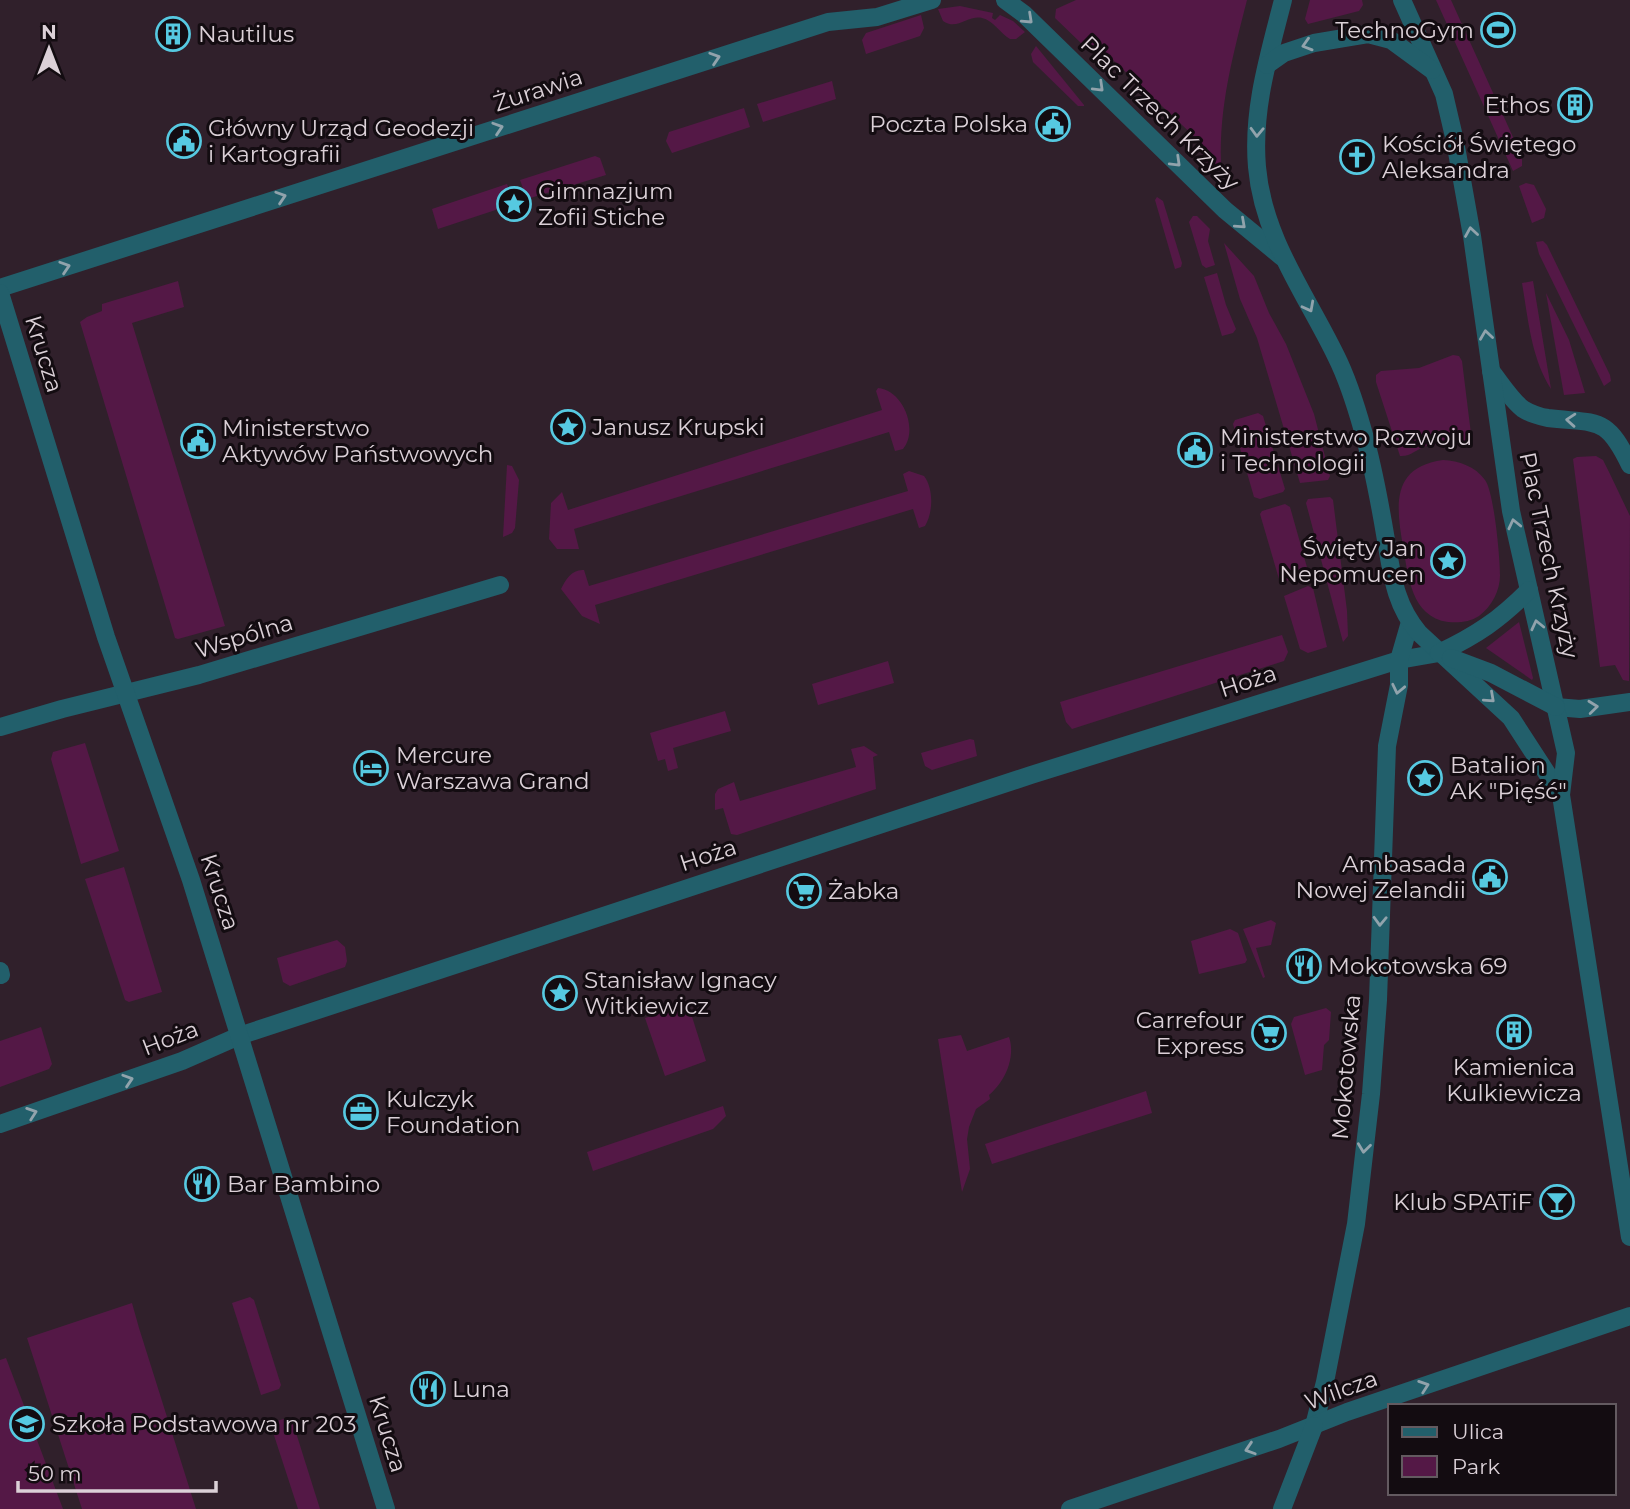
<svg xmlns="http://www.w3.org/2000/svg" width="1630" height="1509" font-family="Montserrat,sans-serif">
  <rect width="100%" height="100%" fill="#30202b"/>
  <g fill="#541846">
    <path d="M1076 0H1247C1233 55 1219 106 1221 163L1219 167H1212L1203 158 1198 140 1096 44 1088 47 1082 44 1055 18 1056 9Z"/>
    <path d="M1310 0H1362L1363 5 1359 11 1308 24 1305 19Z"/>
    <path d="M1436 0H1451L1522 157V166L1513 171Z"/>
    <path d="M960 6 993 13 992 18 995 20 1000 15 1013 21 1025 32 1016 39H1010C1001 34 993 20 982 18 968 15 957 31 943 21L938 9Z"/>
    <path d="M921 15 924 28 920 36 866 54 862 40 866 33Z"/>
    <path d="M1036 46 1084 105V106H1078L1033 62 1031 54Z"/>
    <path d="M832 81 836 99 763 122 757 104Z"/>
    <path d="M744 108 750 127 672 153 666 141 669 132Z"/>
    <path d="M595 156 600 158 606 175 527 199 520 180Z"/>
    <path d="M1526 183 1534 185 1546 209 1544 218 1532 223 1519 186Z"/>
    <path d="M507 184 514 204 438 229 432 209Z"/>
    <path d="M1157 197 1163 201 1182 263 1181 267 1175 269 1155 200Z"/>
    <path d="M1193 216H1197L1210 229 1208 241 1215 265 1206 268 1202 265 1189 222Z"/>
    <path d="M1543 241 1547 245 1610 375 1611 381 1604 386 1539 254 1536 242Z"/>
    <path d="M1224 243 1254 276 1269 313 1286 344 1314 414 1330 476 1328 480 1300 483 1257 338 1240 299Z"/>
    <path d="M1217 273 1226 305 1236 329 1233 333 1222 336 1204 277Z"/>
    <path d="M178 281 184 307 132 323 225 626 178 639 175 638 80 322 87 317 102 311V304Z"/>
    <path d="M1533 281 1551 389C1531 358 1528 318 1522 283Z"/>
    <path d="M1546 293 1569 340 1585 393 1564 395Z"/>
    <path d="M1453 355 1459 356 1462 361 1472 442 1467 446C1453 445 1440 442 1426 446 1417 449 1410 457 1400 456L1376 382V375L1381 371 1419 368Z"/>
    <path d="M878 388C903 390 919 430 903 449L895 451 889 432 574 529 579 549H557L549 539 551 503 562 492 568 510 882 410 876 391Z"/>
    <path d="M1258 413 1263 416 1285 489 1283 492 1260 499 1254 497 1233 424 1235 420Z"/>
    <path d="M1596 456 1603 460 1609 472 1630 516 1629 681 1623 680 1615 665 1600 667 1573 459 1577 457Z"/>
    <path d="M1443 460C1459 461 1475 466 1485 480 1494 492 1500 557 1500 575 1500 591 1492 606 1479 616 1470 622 1459 623 1448 622 1411 617 1408 575 1403 546 1396 506 1391 467 1443 460Z"/>
    <path d="M507 465 512 466 519 480 515 528 512 533 503 537Z"/>
    <path d="M909 471 924 476C934 489 933 513 925 526L919 528 913 509 595 605 600 624 582 616 561 589C566 579 572 569 584 570L589 586 908 491 903 474Z"/>
    <path d="M1330 497 1333 500 1347 611 1348 636 1343 642 1306 503 1308 499Z"/>
    <path d="M1285 504 1290 507 1308 571 1307 575 1282 582 1279 579 1260 514 1262 511Z"/>
    <path d="M1308 586 1313 588 1327 647 1308 653 1300 649 1284 596Z"/>
    <path d="M1519 622 1533 678 1532 680 1486 648Z"/>
    <path d="M1282 635 1288 652 1284 661 1072 729 1066 722 1060 702Z"/>
    <path d="M888 661 894 683 818 705 812 684Z"/>
    <path d="M725 711 731 731 673 748 678 768 668 771 665 759 658 761 650 733Z"/>
    <path d="M970 739 974 740 977 756 932 770 925 766 921 753Z"/>
    <path d="M85 743 119 851 81 864 51 759 53 752Z"/>
    <path d="M864 746 878 755 873 757 876 789 737 835 731 834 723 808 715 810V794L718 789 734 782 740 801 856 767 851 749Z"/>
    <path d="M124 867 162 992 129 1002 125 1000 85 879Z"/>
    <path d="M1271 920 1276 923 1271 945 1256 948 1265 977 1263 978 1243 929Z"/>
    <path d="M1230 929 1238 933 1247 960 1245 963 1199 974 1191 941Z"/>
    <path d="M337 940 345 947 347 961 345 967 290 986 283 982 277 958Z"/>
    <path d="M688 1004 706 1061 665 1076 645 1018Z"/>
    <path d="M1326 1008 1331 1012 1329 1040 1324 1045 1322 1070 1305 1075 1291 1024 1294 1017Z"/>
    <path d="M41 1027 52 1064 49 1069 0 1087V1041Z"/>
    <path d="M961 1035 967 1051 1009 1037C1016 1057 1005 1082 989 1095L990 1099 976 1109 969 1127 967 1139 970 1169 962 1192 938 1039Z"/>
    <path d="M1146 1091 1152 1113 992 1164 985 1144Z"/>
    <path d="M723 1106 726 1116 713 1129 593 1171 587 1152Z"/>
    <path d="M250 1297 254 1300 281 1385 279 1389 261 1395 232 1303Z"/>
    <path d="M132 1303 139 1328 196 1509H82L27 1338Z"/>
    <path d="M6 1358 63 1509H0V1360Z"/>
    <path d="M287 1418 292 1420 320 1509H298L270 1423Z"/>
  </g>
  <g fill="none" stroke-linecap="round" stroke-linejoin="round">
    <g stroke="#225f6b" stroke-width="18">
      <path d="M0 288 828 22 877 17 932 0"/>
      <path d="M1491 371C1500 382 1511 400 1523 409 1529 413 1541 417 1548 418 1598 424 1606 415 1630 465"/>
      <path d="M1556 707 1580 709 1630 702"/>
      <path d="M0 727 62 709 199 675 500 585"/>
      <path d="M0 971 1 975"/>
      <path d="M0 1124 182 1061 239 1036 1031 775 1399 660 1439 653"/>
      <path d="M1314 1426 1325 1382 1356 1224 1371 1094 1378 1000 1387 746 1399 685V660L1410 622"/>
      <path d="M1070 1509 1279 1439 1347 1412 1630 1316"/>
    </g>
    <g stroke="#225f6b" stroke-width="18">
      <path d="M1005 0 1024 14 1225 210 1282 257"/>
      <path d="M1283 0C1269 55 1252 109 1257 167 1263 238 1306 294 1336 356 1348 380 1356 406 1363 431 1373 466 1380 504 1386 540 1392 575 1395 605 1419 633L1511 718 1561 795"/>
      <path d="M1402 0 1444 94 1455 141 1472 236 1511 511 1566 753 1561 795 1630 1237"/>
      <path d="M1267 65 1284 53 1314 43 1368 34 1391 40 1432 70"/>
      <path d="M0 293 106 637 191 880 386 1509"/>
      <path d="M1439 653C1477 635 1499 620 1529 590"/>
      <path d="M1451 658 1491 673 1556 707"/>
      <path d="M1282 1509 1314 1426"/>
    </g>
  </g>
  <defs><path id="oneway-chevron" d="M-2-3.5L2.5 0L-2 3.5" fill="none" stroke-width="1.6" stroke-linecap="round" stroke-linejoin="round" transform="scale(1.75)"/></defs>
  <g stroke="#91a3ac">
    <use href="#oneway-chevron" transform="translate(1028 19) rotate(43)"/>
    <use href="#oneway-chevron" transform="translate(1307 45) rotate(163)"/>
    <use href="#oneway-chevron" transform="translate(715 58) rotate(-18)"/>
    <use href="#oneway-chevron" transform="translate(1099 87) rotate(44)"/>
    <use href="#oneway-chevron" transform="translate(498 128) rotate(-18)"/>
    <use href="#oneway-chevron" transform="translate(1257 132) rotate(92)"/>
    <use href="#oneway-chevron" transform="translate(1176 162) rotate(44)"/>
    <use href="#oneway-chevron" transform="translate(281 197) rotate(-18)"/>
    <use href="#oneway-chevron" transform="translate(1241 224) rotate(42)"/>
    <use href="#oneway-chevron" transform="translate(1471 232) rotate(-99)"/>
    <use href="#oneway-chevron" transform="translate(65 267) rotate(-18)"/>
    <use href="#oneway-chevron" transform="translate(1309 307) rotate(62)"/>
    <use href="#oneway-chevron" transform="translate(1486 335) rotate(-98)"/>
    <use href="#oneway-chevron" transform="translate(1571 420) rotate(-176)"/>
    <use href="#oneway-chevron" transform="translate(1514 524) rotate(-103)"/>
    <use href="#oneway-chevron" transform="translate(1537 625) rotate(-103)"/>
    <use href="#oneway-chevron" transform="translate(1398 689) rotate(102)"/>
    <use href="#oneway-chevron" transform="translate(1490 698) rotate(42)"/>
    <use href="#oneway-chevron" transform="translate(1593 707) rotate(-6)"/>
    <use href="#oneway-chevron" transform="translate(1380 921) rotate(92)"/>
    <use href="#oneway-chevron" transform="translate(128 1080) rotate(-18)"/>
    <use href="#oneway-chevron" transform="translate(32 1113) rotate(-19)"/>
    <use href="#oneway-chevron" transform="translate(1364 1148) rotate(97)"/>
    <use href="#oneway-chevron" transform="translate(1424 1386) rotate(-19)"/>
    <use href="#oneway-chevron" transform="translate(1250 1449) rotate(162)"/>
  </g>
  <defs>
    <g id="stadium-ring" transform="scale(1.75)"><circle r="9.5" fill="#130c11" stroke="#56c9e1" stroke-width="1.5"/><path d="M0-5a6.5 5 0 1 0 0 10a6.5 5 0 1 0 0-10ZM-3.5-1.8h7v3.6h-7Z" fill="#56c9e1"/></g>
    <g id="building-ring" transform="scale(1.75)"><circle r="9.5" fill="#130c11" stroke="#56c9e1" stroke-width="1.5"/><path d="M-4-6H4V6H1V3H-1V6H-4ZM-2.5-4.3h1.7v1.8h-1.7ZM.8-4.3h1.7v1.8H.8ZM-2.5-1h1.7V.8h-1.7ZM.8-1h1.7V.8H.8Z" fill="#56c9e1"/></g>
    <g id="civic-ring" transform="scale(1.75)"><circle r="9.5" fill="#130c11" stroke="#56c9e1" stroke-width="1.5"/><path d="M-.6-6.5H3V-4.5H.6V-3L4-1V1h2V6H-6V1h2V-1L-.6-3ZM-1.2 2.5V6h2.4V2.5Z" fill="#56c9e1"/></g>
    <g id="church-ring" transform="scale(1.75)"><circle r="9.5" fill="#130c11" stroke="#56c9e1" stroke-width="1.5"/><path d="M-1.2-6h2.4v3.5h3.3v2.4h-3.3V6h-2.4V-.1h-3.3v-2.4h3.3Z" fill="#56c9e1"/></g>
    <g id="sight-ring" transform="scale(1.75)"><circle r="9.5" fill="#130c11" stroke="#56c9e1" stroke-width="1.5"/><path d="M0-6L1.8-2.2L6-1.7L2.9 1.2L3.7 5.4L0 3.3L-3.7 5.4L-2.9 1.2L-6-1.7L-1.8-2.2Z" fill="#56c9e1"/></g>
    <g id="hotel-ring" transform="scale(1.75)"><circle r="9.5" fill="#130c11" stroke="#56c9e1" stroke-width="1.5"/><path d="M-6-4.5h1.5V1H6V5H4.5V3h-9V5H-6ZM-4 0a1.8 1.8 0 1 1 3.6 0ZM.5 0V-2.5h3Q6-2.5 6 0Z" fill="#56c9e1"/></g>
    <g id="supermarket-ring" transform="scale(1.75)"><circle r="9.5" fill="#130c11" stroke="#56c9e1" stroke-width="1.5"/><path d="M-6-5.5h2.5l.6 2H6L4.5 2H-2.5L-4.4-4H-6ZM-1.5 3.2a1.3 1.3 0 1 0 .1 0ZM3 3.2a1.3 1.3 0 1 0 .1 0Z" fill="#56c9e1"/></g>
    <g id="restaurant-ring" transform="scale(1.75)"><circle r="9.5" fill="#130c11" stroke="#56c9e1" stroke-width="1.5"/><path d="M-5-6h1v4h1v-4h1v4h1v-4h1v5L-1.5 .5V6h-2V.5L-5-1ZM5-6V6H3V1.5H1.5Q1.5-4 5-6Z" fill="#56c9e1"/></g>
    <g id="office-ring" transform="scale(1.75)"><circle r="9.5" fill="#130c11" stroke="#56c9e1" stroke-width="1.5"/><path d="M-6-3h4V-5.5h4V-3h4V5H-6ZM-1-4.5V-3h2v-1.5ZM-6 0V1H6V0Z" fill="#56c9e1"/></g>
    <g id="bar-ring" transform="scale(1.75)"><circle r="9.5" fill="#130c11" stroke="#56c9e1" stroke-width="1.5"/><path d="M-6-5H6L.8 .8V4.5H3.5V6h-7V4.5H-.8V.8Z" fill="#56c9e1"/></g>
    <g id="school-ring" transform="scale(1.75)"><circle r="9.5" fill="#130c11" stroke="#56c9e1" stroke-width="1.5"/><path d="M0-5L7-2L0 1L-7-2ZM-4 1L0 2.5L4 1V4Q0 6-4 4Z" fill="#56c9e1"/></g>
  </defs>
  <g fill-rule="evenodd">
    <use href="#stadium-ring" x="1498" y="30"/>
    <use href="#building-ring" x="173" y="34"/>
    <use href="#building-ring" x="1575" y="105"/>
    <use href="#civic-ring" x="1053" y="124"/>
    <use href="#civic-ring" x="184" y="141"/>
    <use href="#church-ring" x="1357" y="157"/>
    <use href="#sight-ring" x="514" y="204"/>
    <use href="#sight-ring" x="568" y="427"/>
    <use href="#civic-ring" x="198" y="441"/>
    <use href="#civic-ring" x="1195" y="450"/>
    <use href="#sight-ring" x="1448" y="561"/>
    <use href="#hotel-ring" x="371" y="768"/>
    <use href="#sight-ring" x="1425" y="778"/>
    <use href="#civic-ring" x="1490" y="877"/>
    <use href="#supermarket-ring" x="804" y="891"/>
    <use href="#restaurant-ring" x="1304" y="966"/>
    <use href="#sight-ring" x="560" y="993"/>
    <use href="#building-ring" x="1514" y="1032"/>
    <use href="#supermarket-ring" x="1269" y="1033"/>
    <use href="#office-ring" x="361" y="1112"/>
    <use href="#restaurant-ring" x="202" y="1184"/>
    <use href="#bar-ring" x="1557" y="1202"/>
    <use href="#restaurant-ring" x="428" y="1389"/>
    <use href="#school-ring" x="27" y="1424"/>
  </g>
  <g text-anchor="middle" stroke-width="6" stroke-linejoin="round" paint-order="stroke">
    <g font-size="23" fill="#dbd0d7" stroke="#130c11" text-anchor="start">
      <text x="1474" y="38" text-anchor="end">TechnoGym</text>
      <text x="198" y="42">Nautilus</text>
      <text x="1550" y="113" text-anchor="end">Ethos</text>
      <text x="1028" y="132" text-anchor="end">Poczta Polska</text>
      <text x="208" y="136">Główny Urząd Geodezji<tspan x="208" dy="26">i Kartografii</tspan></text>
      <text x="1382" y="152">Kościół Świętego<tspan x="1382" dy="26">Aleksandra</tspan></text>
      <text x="538" y="199">Gimnazjum<tspan x="538" dy="26">Zofii Stiche</tspan></text>
      <text x="592" y="435">Janusz Krupski</text>
      <text x="222" y="436">Ministerstwo<tspan x="222" dy="26">Aktywów Państwowych</tspan></text>
      <text x="1220" y="445">Ministerstwo Rozwoju<tspan x="1220" dy="26">i Technologii</tspan></text>
      <text x="1424" y="556" text-anchor="end">Święty Jan<tspan x="1424" dy="26">Nepomucen</tspan></text>
      <text x="396" y="763">Mercure<tspan x="396" dy="26">Warszawa Grand</tspan></text>
      <text x="1450" y="773">Batalion<tspan x="1450" dy="26">AK "Pięść"</tspan></text>
      <text x="1466" y="872" text-anchor="end">Ambasada<tspan x="1466" dy="26">Nowej Zelandii</tspan></text>
      <text x="828" y="899">Żabka</text>
      <text x="1328" y="974">Mokotowska 69</text>
      <text x="584" y="988">Stanisław Ignacy<tspan x="584" dy="26">Witkiewicz</tspan></text>
      <text x="1244" y="1028" text-anchor="end">Carrefour<tspan x="1244" dy="26">Express</tspan></text>
      <text x="1514" y="1075" text-anchor="middle">Kamienica<tspan x="1514" dy="26">Kulkiewicza</tspan></text>
      <text x="386" y="1107">Kulczyk<tspan x="386" dy="26">Foundation</tspan></text>
      <text x="227" y="1192">Bar Bambino</text>
      <text x="1532" y="1210" text-anchor="end">Klub SPATiF</text>
      <text x="452" y="1397">Luna</text>
      <text x="52" y="1432">Szkoła Podstawowa nr 203</text>
    </g>
    <g font-size="23" fill="#dbd0d7" stroke="#130c11">
      <text transform="translate(538 90) rotate(-18)" y="8">Żurawia</text>
      <text transform="translate(1160 113) rotate(44)" y="8">Plac Trzech Krzyży</text>
      <text transform="translate(44 354) rotate(73)" y="8">Krucza</text>
      <text transform="translate(1549 555) rotate(78)" y="8">Plac Trzech Krzyży</text>
      <text transform="translate(244 636) rotate(-17)" y="8">Wspólna</text>
      <text transform="translate(1248 681) rotate(-18)" y="8">Hoża</text>
      <text transform="translate(708 855) rotate(-18)" y="8">Hoża</text>
      <text transform="translate(220 892) rotate(72)" y="8">Krucza</text>
      <text transform="translate(170 1038) rotate(-21)" y="8">Hoża</text>
      <text transform="translate(1346 1067) rotate(-85)" y="8">Mokotowska</text>
      <text transform="translate(1341 1390) rotate(-20)" y="8">Wilcza</text>
      <text transform="translate(388 1434) rotate(73)" y="8">Krucza</text>
    </g>
  </g>
  <rect x="1388" y="1404" width="228" height="91" fill="#130c11" stroke="#635a60" stroke-width="2"/>
  <rect x="1402" y="1427" width="35" height="10" fill="#225f6b" stroke="#635a60" stroke-width="2"/>
  <text x="1452" y="1439" font-size="21" fill="#dbd0d7">Ulica</text>
  <rect x="1402" y="1456" width="35" height="21" fill="#541846" stroke="#635a60" stroke-width="2"/>
  <text x="1452" y="1474" font-size="21" fill="#dbd0d7">Park</text>
  <g transform="translate(49 49)" stroke="#130c11" stroke-width="5" paint-order="stroke">
  <path d="M0-5L12 26L0 18L-12 26Z" fill="#dbd0d7"/>
  <text y="-10" font-size="19" font-weight="bold" text-anchor="middle" fill="#dbd0d7">N</text>
  </g>
  <path d="M18 1481v10h198v-10" fill="none" stroke="#dbd0d7" stroke-width="3.5"/>
  <text x="28" y="1481" font-size="21" fill="#dbd0d7" stroke="#130c11" stroke-width="5" paint-order="stroke">50 m</text>
</svg>
